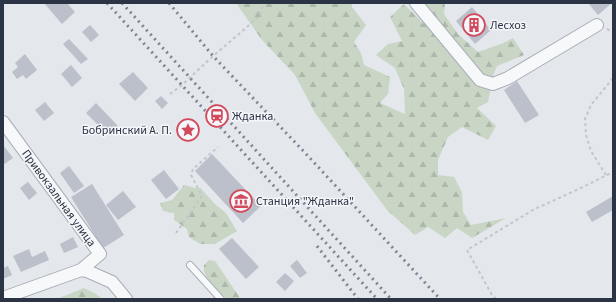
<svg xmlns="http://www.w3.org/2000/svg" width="616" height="302" font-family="'Source Sans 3',sans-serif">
  <defs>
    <pattern id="forest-firs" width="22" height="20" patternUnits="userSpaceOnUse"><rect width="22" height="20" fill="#c9d6c5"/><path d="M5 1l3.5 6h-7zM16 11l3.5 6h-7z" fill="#adb8ab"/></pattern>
  </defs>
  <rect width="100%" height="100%" fill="#e4e7ec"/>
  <g fill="url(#forest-firs)">
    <path d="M236 3H352V7L366 25 354 42 361 53 364 65 390 77 388 94 380 103 405 114 404 89 395 68 376 55 388 44 402 41 390 17 404 4 424 24 422 3H445L444 14 458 34 478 52 501 44 513 38 524 55 497 66 493 76 488 102 477 108 496 126 488 140 462 127 448 137 438 160V175L454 177 462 192 463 212 471 225 506 218 472 238 457 228 445 238 428 227 415 235 387 210 315 113 295 75 262 40Z"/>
    <path d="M184 185 196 188H201L203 191 216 205 226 213 237 231 215 244H200L189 237 187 229 174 220V213L163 211 160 203 172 200Z"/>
    <path d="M209 260 215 261 240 298 228 299C220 294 206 280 204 271 204 269 204 267 204 265Z"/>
    <path d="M84 288 96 294 102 299H57Z"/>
  </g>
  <g fill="#bbc0ca">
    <path d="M44 3H67L75 12 62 24Z"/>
    <path d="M588 3H612L598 15Z"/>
    <path d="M472 7 491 30 475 44 456 21Z"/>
    <path d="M90 25 99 35 91 42 82 32Z"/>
    <path d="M69 39 88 59 81 64 63 44Z"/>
    <path d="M25 54 37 70 26 79 23 75 17 79 12 72 18 67 15 63Z"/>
    <path d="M71 65 82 78 72 87 61 74Z"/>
    <path d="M133 72 148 88 135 101 119 84Z"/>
    <path d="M517 81 539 115 525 123 504 90Z"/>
    <path d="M161 96 168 103 162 109 155 101Z"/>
    <path d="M45 102 54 113 44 121 35 110Z"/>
    <path d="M96 103 118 126 108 135 86 113Z"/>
    <path d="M3 145 13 158 3 165Z"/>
    <path d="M212 154 261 206 243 223 195 171Z"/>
    <path d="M69 166 84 186 74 193 60 173Z"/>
    <path d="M164 170 179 189 166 199 151 180Z"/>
    <path d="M28 182 37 193 29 200 20 188Z"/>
    <path d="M92 184 124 235 103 248 71 197Z"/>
    <path d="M123 191 136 207 118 220 106 205Z"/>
    <path d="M613 196V210L592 222 586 212Z"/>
    <path d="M73 237 78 247 64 253 60 244Z"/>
    <path d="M232 238 259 267 246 279 219 249Z"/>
    <path d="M29 249 32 257 45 251 49 260 21 272 13 256Z"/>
    <path d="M297 260 307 273 300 278 290 266Z"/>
    <path d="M8 266 12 275 3 279V268Z"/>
    <path d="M285 273 294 281 285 291 276 282Z"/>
  </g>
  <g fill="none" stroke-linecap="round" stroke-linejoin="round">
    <g stroke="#a9aeb7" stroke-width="8">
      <path id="service" d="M190 265 219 297 221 299"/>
    </g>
    <g stroke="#a9aeb7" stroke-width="14">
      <g id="minor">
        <path d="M416 3 480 80 493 84 508 78 597 25"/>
        <path d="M3 122 100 254 81 270 3 298"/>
        <path d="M81 270 87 271 112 282 126 299"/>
      </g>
    </g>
    <g stroke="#c2c5cb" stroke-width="2" stroke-dasharray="3 3" stroke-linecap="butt">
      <path d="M607 29 613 32"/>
      <path d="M170 94 182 85 213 56 246 28 259 16 264 3"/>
      <path d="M606 175 591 151 586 135 585 119 591 105 613 78"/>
      <path d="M176 233 202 196 191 175 193 169 218 147"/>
      <path d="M496 299 492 295 467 250 533 210 583 187 613 172"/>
    </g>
    <use href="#service" stroke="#f7f8fa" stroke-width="6"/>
    <use href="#minor" stroke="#f7f8fa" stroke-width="12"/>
    <g stroke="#7d8696" stroke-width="3" stroke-dasharray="2 4" stroke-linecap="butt">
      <path d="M107 3 377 299"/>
      <path d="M122 3 391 299"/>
      <path d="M169 3 213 56 309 157 440 299"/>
      <path d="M317 246 358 299"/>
    </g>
  </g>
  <defs>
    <g id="building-ring" transform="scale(1.15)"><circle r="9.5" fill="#f4f6f9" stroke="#d1495b" stroke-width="1.5"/><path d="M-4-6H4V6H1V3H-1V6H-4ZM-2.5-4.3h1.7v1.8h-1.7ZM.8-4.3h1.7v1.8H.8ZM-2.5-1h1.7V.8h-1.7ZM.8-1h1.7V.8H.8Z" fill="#d1495b"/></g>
    <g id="station-ring" transform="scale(1.15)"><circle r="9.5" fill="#f4f6f9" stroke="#d1495b" stroke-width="1.5"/><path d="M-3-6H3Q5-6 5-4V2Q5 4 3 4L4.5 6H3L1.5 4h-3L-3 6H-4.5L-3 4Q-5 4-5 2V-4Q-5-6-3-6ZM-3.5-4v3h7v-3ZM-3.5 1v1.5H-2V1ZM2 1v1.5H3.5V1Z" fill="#d1495b"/></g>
    <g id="sight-ring" transform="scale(1.15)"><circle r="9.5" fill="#f4f6f9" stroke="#d1495b" stroke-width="1.5"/><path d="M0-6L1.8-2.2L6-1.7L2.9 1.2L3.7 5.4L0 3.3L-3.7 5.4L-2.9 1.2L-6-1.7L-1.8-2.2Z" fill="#d1495b"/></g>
    <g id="museum-ring" transform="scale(1.15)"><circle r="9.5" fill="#f4f6f9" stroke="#d1495b" stroke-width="1.5"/><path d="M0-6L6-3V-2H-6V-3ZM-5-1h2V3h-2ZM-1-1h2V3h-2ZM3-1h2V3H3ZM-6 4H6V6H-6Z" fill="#d1495b"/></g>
  </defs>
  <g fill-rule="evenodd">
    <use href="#building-ring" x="474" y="25"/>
    <use href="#station-ring" x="217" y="116"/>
    <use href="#sight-ring" x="188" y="130"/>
    <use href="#museum-ring" x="241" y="201"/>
  </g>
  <g text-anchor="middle" stroke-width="3" stroke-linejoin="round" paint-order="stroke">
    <g font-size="12" fill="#2b3445" stroke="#f4f6f9" text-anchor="start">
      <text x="490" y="29">Лесхоз</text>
      <text x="232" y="120">Жданка</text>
      <text x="172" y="134" text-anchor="end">Бобринский А. П.</text>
      <text x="256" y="205">Станция "Жданка"</text>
    </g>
    <g font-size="12" fill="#2b3445" stroke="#f4f6f9">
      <text transform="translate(59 198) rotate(54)" y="4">Привокзальная улица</text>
    </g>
  </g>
  <rect width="616" height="302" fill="none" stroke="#2b3445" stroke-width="8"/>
</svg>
